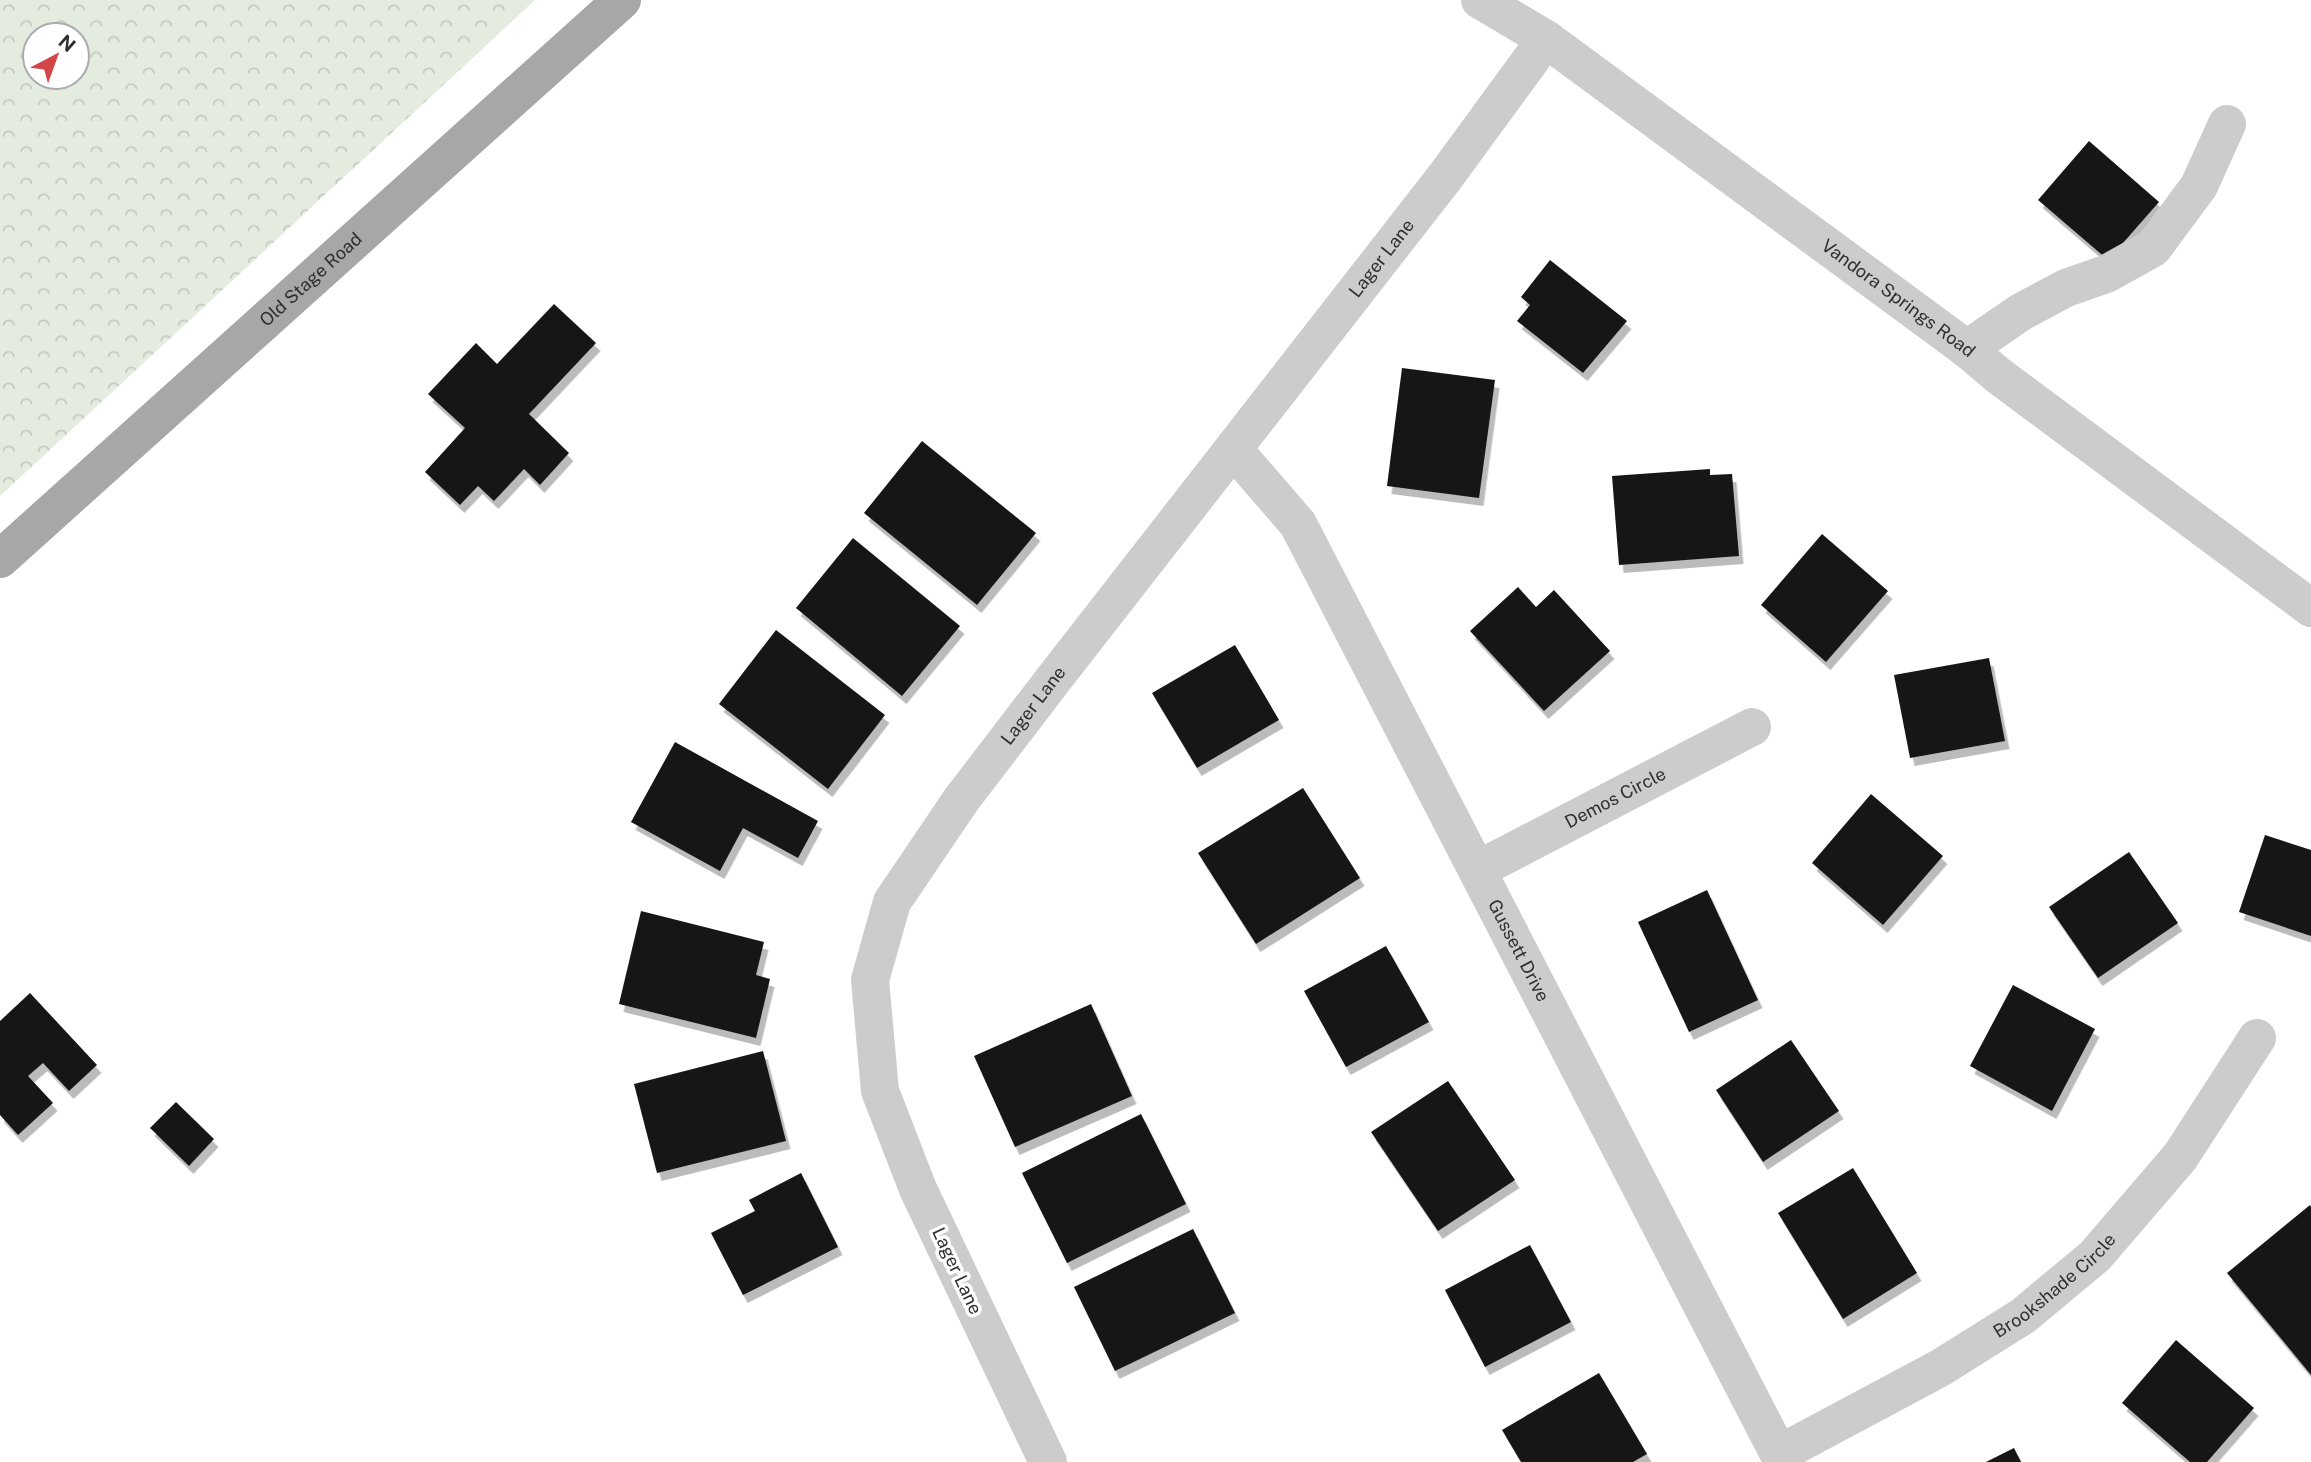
<svg xmlns="http://www.w3.org/2000/svg" width="2311" height="1462" font-family="'Public Sans',sans-serif">
  <defs>
    <pattern id="forest-crowns" width="20" height="18" patternUnits="userSpaceOnUse" patternTransform="scale(1.75)"><rect width="20" height="18" fill="#e4ebdf"/><path d="M2 6a3 3 0 1 1 6 0M12 15a3 3 0 1 1 6 0" fill="none" stroke="#c4cac0"/></pattern>
    <filter id="shadow"><feDropShadow dx="4.5" dy="8" stdDeviation="0" flood-color="#0004"/></filter>
  </defs>
  <rect width="100%" height="100%" fill="#fff"/>
  <path fill="url(#forest-crowns)" fill-rule="evenodd" d="M0 0H535L0 496ZM35 35H77V77H35Z"/>
  <g fill="#161616" filter="url(#shadow)">
    <path d="M2089 141 2159 202 2108 260 2038 200Z"/>
    <path d="M1550 260 1627 321 1583 373 1517 321 1530 305 1521 297Z"/>
    <path d="M554 304 596 343 529 414 569 453 540 485 524 469 494 501 478 486 460 505 425 472 465 428 428 394 476 343 497 364Z"/>
    <path d="M1402 368 1495 380 1479 498 1387 486Z"/>
    <path d="M922 441 1036 533 977 605 864 513Z"/>
    <path d="M1710 469V475L1732 474 1739 556 1619 565 1612 476Z"/>
    <path d="M1822 534 1888 591 1826 662 1761 605Z"/>
    <path d="M853 538 960 626 902 696 796 608Z"/>
    <path d="M1518 587 1536 607 1554 590 1610 651 1544 711 1470 631Z"/>
    <path d="M776 630 885 715 828 789 719 704Z"/>
    <path d="M1235 645 1279 720 1197 768 1152 693Z"/>
    <path d="M1989 658 2005 741 1910 758 1894 675Z"/>
    <path d="M675 742 818 821 798 858 743 828 720 871 631 822Z"/>
    <path d="M1303 788 1360 878 1256 944 1198 853Z"/>
    <path d="M1871 794 1943 856 1883 925 1812 863Z"/>
    <path d="M2265 835 2311 850V936L2239 912Z"/>
    <path d="M2129 852 2178 923 2098 978 2049 907Z"/>
    <path d="M1707 890 1758 1000 1689 1032 1638 922Z"/>
    <path d="M641 911 764 942 756 975 770 979 756 1038 619 1004Z"/>
    <path d="M1386 946 1429 1022 1346 1067 1304 991Z"/>
    <path d="M2013 985 2095 1029 2052 1111 1970 1066Z"/>
    <path d="M30 993 97 1065 69 1091 43 1063 28 1076 53 1103 18 1135 0 1115V1021Z"/>
    <path d="M1091 1004 1132 1096 1015 1147 974 1056Z"/>
    <path d="M1791 1040 1839 1111 1763 1162 1716 1090Z"/>
    <path d="M763 1051 786 1141 657 1173 634 1084Z"/>
    <path d="M1448 1081 1515 1180 1438 1231 1371 1132Z"/>
    <path d="M176 1102 214 1139 189 1166 150 1128Z"/>
    <path d="M1141 1114 1186 1204 1067 1263 1022 1173Z"/>
    <path d="M1853 1168 1917 1273 1843 1319 1778 1213Z"/>
    <path d="M801 1173 838 1247 743 1295 711 1233 755 1211 749 1200Z"/>
    <path d="M2310 1205 2311 1207V1375L2227 1273Z"/>
    <path d="M1193 1229 1235 1313 1115 1371 1074 1287Z"/>
    <path d="M1530 1245 1571 1322 1485 1367 1445 1290Z"/>
    <path d="M2176 1340 2254 1408 2207 1462H2190L2122 1403Z"/>
    <path d="M1599 1373 1647 1454 1633 1462H1521L1502 1430Z"/>
    <path d="M2014 1448 2021 1462H1986Z"/>
  </g>
  <g fill="none" stroke-linecap="round" stroke-linejoin="round">
    <g stroke="#ccc" stroke-width="38">
      <path id="s1" d="M1480 0 1546 39 1967 349 1999 376 2311 608"/>
      <path d="M1967 349 2021 312 2066 288 2106 274 2153 248 2199 186 2227 124"/>
      <path id="s2" d="M1234 450 1298 524 1783 1462"/>
      <path id="s3" d="M1477 870 1752 727"/>
      <path id="s4" d="M1779 1454 1940 1368 2023 1316 2095 1256 2180 1157 2257 1038"/>
      <path id="s5" d="M1048 1462 918 1189 880 1091 870 980 892 902 961 800 1056 676 1445 177 1546 39"/>
    </g>
    <path stroke="#a7a7a7" stroke-width="38" id="s6" d="M0 559 622 0"/>
  </g>
  <g text-anchor="middle" stroke-width="7" stroke-linejoin="round" paint-order="stroke">
    <g font-size="18" fill="#2f2f2f" stroke="#fff">
      <text dy="6" stroke="none"><textPath href="#s5" startOffset="1409">Lager Lane</textPath></text>
      <text dy="6" stroke="none"><textPath href="#s6" startOffset="418">Old Stage Road</textPath></text>
      <text dy="6" stroke="none"><textPath href="#s1" startOffset="514">Vandora Springs Road</textPath></text>
      <text dy="6" stroke="none"><textPath href="#s5" startOffset="842">Lager Lane</textPath></text>
      <text dy="6" stroke="none"><textPath href="#s3" startOffset="156">Demos Circle</textPath></text>
      <text dy="6" stroke="none"><textPath href="#s2" startOffset="578">Gussett Drive</textPath></text>
      <text transform="translate(957 1271) rotate(65)" y="6">Lager Lane</text>
      <text dy="6" stroke="none"><textPath href="#s4" startOffset="324">Brookshade Circle</textPath></text>
    </g>
  </g>
  <g transform="translate(56 56) rotate(41)"><circle r="33" fill="#ffffff" stroke="#acacac" stroke-width="2"/>
  <path d="M0-5L12 26L0 18L-12 26Z" fill="#d24548"/>
  <text y="-10" font-size="19" font-weight="bold" text-anchor="middle" fill="#2f2f2f">N</text>
  </g>
</svg>
